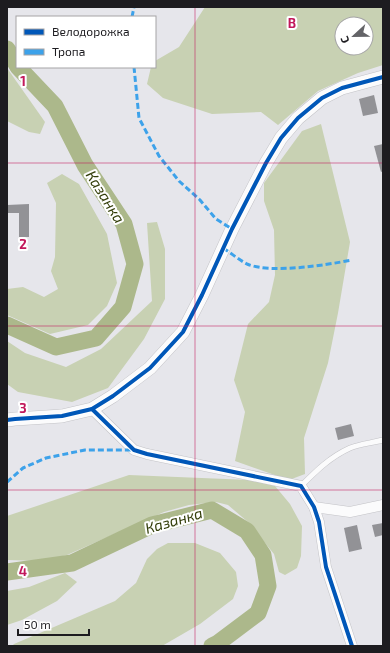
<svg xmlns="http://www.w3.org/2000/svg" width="390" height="653" font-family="'Exo 2',sans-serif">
  <rect width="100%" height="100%" fill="#e6e6eb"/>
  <g fill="#c8d1b3" fill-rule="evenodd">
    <path d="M205 7H383V65L358 73 318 91 278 125 261 112 212 114 163 98 147 84 151 67H155V61L179 47ZM342 24H366V48H342Z"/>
    <path d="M7 68 45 122 40 134 29 132 7 121Z"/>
    <path d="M321 124 350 242 338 313 328 363 304 438 305 474 289 480 235 461 245 412 234 380 248 324 269 302 275 275 274 230 264 201V183L302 131Z"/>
    <path d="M62 174 79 184 107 234 117 283 107 306 88 325 50 334 7 315V289L23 287 44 297 58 289 51 271 55 257 56 203 47 183Z"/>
    <path d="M157 222 165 249V299L144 339 108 388 72 402 18 392 7 384V341L25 353 66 367 101 349 152 301 147 223Z"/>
    <path d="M129 475 250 480 275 486 290 504 302 526 301 556 297 568 285 575 279 572 274 554 248 522 228 505 216 502 189 505 164 512 67 555 42 561 7 560V516Z"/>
    <path d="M168 543H195L220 553 236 572 238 586 233 599 200 624 162 646H12L14 644 115 601 136 583 147 559 157 549Z"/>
    <path d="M65 573 77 582 57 601 22 620 7 625V591L29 587Z"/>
  </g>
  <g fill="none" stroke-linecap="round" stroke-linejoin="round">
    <g stroke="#acb88b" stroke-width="17">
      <path d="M7 49 17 65"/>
      <path d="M7 325 56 347 96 338 123 307 135 264 124 224 85 165 55 106 18 67"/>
      <path d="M7 572 72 563 152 525 212 510 247 531 263 555 268 586 258 613 218 643 212 646"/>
    </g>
  </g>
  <g fill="#929296">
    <path d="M374 95 378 113 363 116 359 99Z"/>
    <path d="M383 144V171L381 172 374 146Z"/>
    <path d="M29 204V237H19V213H7V205Z"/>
    <path d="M351 424 354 436 338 440 335 428Z"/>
    <path d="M383 523V535L375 537 372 525Z"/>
    <path d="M357 525 362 549 349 552 344 528Z"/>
  </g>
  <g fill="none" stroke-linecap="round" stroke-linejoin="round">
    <g stroke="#c3c3c7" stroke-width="6">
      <path id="service" d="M301 486C316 471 330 457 350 448 360 444 372 443 383 440"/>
    </g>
    <g stroke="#c3c3c7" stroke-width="11">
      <g id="minor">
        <path d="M92 409 134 450 147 454 301 486 314 507 319 522 326 567 352 646"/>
        <path d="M314 507 350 512 383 505"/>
      </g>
    </g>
    <g stroke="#c3c3c7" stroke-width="14">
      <path id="tertiary" d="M7 420 15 419 62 416 92 409 113 396 150 368 183 332 202 295 232 229 266 163 281 138 298 118 322 98 342 88 383 77"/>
    </g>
    <use href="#service" stroke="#fbfbfc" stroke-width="5"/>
    <use href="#minor" stroke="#fbfbfc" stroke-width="10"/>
    <use href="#tertiary" stroke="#fbfbfc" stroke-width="13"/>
    <g stroke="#3da2ea" stroke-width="3" stroke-dasharray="6 3" stroke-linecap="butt">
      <path d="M132 17 134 7"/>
      <path d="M134 67 139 118 159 156 179 181 200 200 216 219 232 229"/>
      <path d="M223 248C231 253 239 260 247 264 271 274 326 265 352 260"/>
      <path d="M7 482 23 468 46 458 85 450H134"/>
    </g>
    <g stroke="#fff" stroke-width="6">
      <g id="cycleway">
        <path d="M92 409 134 450 147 454 301 486 314 507 319 522 326 567 352 646"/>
        <path d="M7 420 15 419 62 416 92 409 113 396 150 368 183 332 202 295 232 229 266 163 281 138 298 118 322 98 342 88 383 77"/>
      </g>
    </g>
    <use href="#cycleway" stroke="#0057b8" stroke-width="4"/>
  </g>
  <path fill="none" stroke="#c2185b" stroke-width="1" stroke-opacity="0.55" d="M195 7V646M7 163H383M7 326H383M7 490H383"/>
  <g text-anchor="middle" stroke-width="4" stroke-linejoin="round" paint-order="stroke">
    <g font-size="15" font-style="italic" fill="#333e0a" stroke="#fff">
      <text transform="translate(105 197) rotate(58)" y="5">Казанка</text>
      <text transform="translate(174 521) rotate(-16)" y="5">Казанка</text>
    </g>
  </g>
  <g font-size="13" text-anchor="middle" font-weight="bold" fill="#c2185b" stroke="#fff" stroke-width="4" stroke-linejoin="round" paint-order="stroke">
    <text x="292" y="28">B</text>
    <text x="23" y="86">1</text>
    <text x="23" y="249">2</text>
    <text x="23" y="413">3</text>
    <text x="23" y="576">4</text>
  </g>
  <rect width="390" height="653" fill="none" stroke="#1d1c20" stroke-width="16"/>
  <rect x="16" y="16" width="140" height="52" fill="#ffffff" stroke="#a5a4a6"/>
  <rect x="24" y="29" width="20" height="6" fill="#0057b8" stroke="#a5a4a6"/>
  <text x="52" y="36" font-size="12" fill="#1d1c20">Велодорожка</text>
  <rect x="24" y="49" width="20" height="6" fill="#3da2ea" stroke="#a5a4a6"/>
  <text x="52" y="56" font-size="12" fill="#1d1c20">Тропа</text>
  <g transform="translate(354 36) rotate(248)"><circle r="19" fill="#ffffff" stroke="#a5a4a6"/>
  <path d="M0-3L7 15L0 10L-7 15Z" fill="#636367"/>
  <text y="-6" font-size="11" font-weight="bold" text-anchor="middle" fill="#1d1c20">С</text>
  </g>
  <path d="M18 629v6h71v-6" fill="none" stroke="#1d1c20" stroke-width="2"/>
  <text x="24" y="629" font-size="12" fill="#1d1c20" stroke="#ffffff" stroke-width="3" paint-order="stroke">50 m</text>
</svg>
